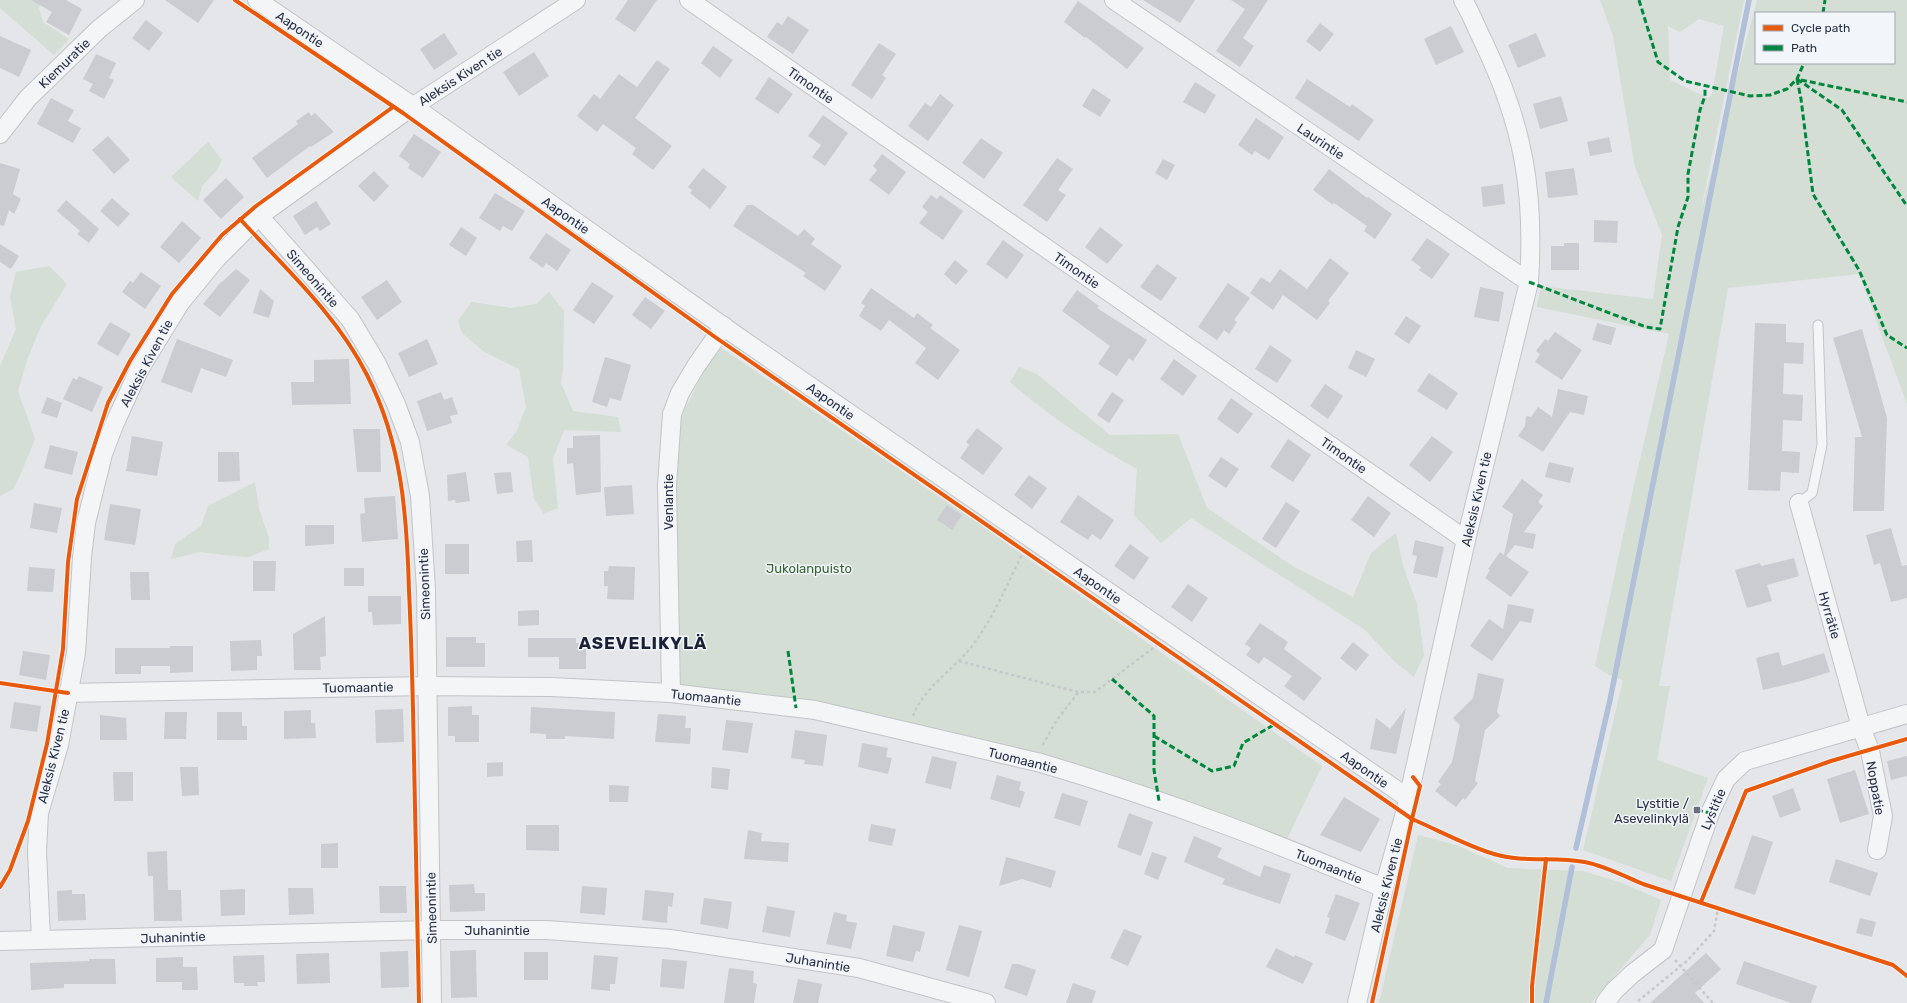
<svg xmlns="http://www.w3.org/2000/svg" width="1907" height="1003" font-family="Rubik,sans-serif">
  <rect width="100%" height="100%" fill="#e4e6ea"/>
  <g fill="#d4ded4" fill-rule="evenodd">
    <path d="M0 0H43L39 8 43 22 69 39 54 55 0 8Z"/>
    <path d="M1600 0H1744L1700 215 1757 0H1907V404L1859 274 1728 288 1659 686H1670L1657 760 1708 778 1671 881 1583 850 1623 680 1609 675 1595 666 1632 494 1669 334 1537 307 1541 286 1653 299 1662 235 1635 167 1613 36ZM1756 13H1894V63H1756ZM1699 19 1724 26 1712 94 1708 99V98L1670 80 1668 26 1680 32Z"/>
    <path d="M208 142 222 160 217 170 202 186 198 201 171 177Z"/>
    <path d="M49 266 67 284 41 326 27 360 18 391 35 439 19 478 13 489 0 496V366L16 329 10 296 16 272Z"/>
    <path d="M549 292 564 311 563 369 561 383 573 411 618 417 621 432 564 430 553 458 558 508 544 514 534 499 528 457 506 445 516 432 526 407 519 369 483 351 462 333 458 320 472 302 511 308 536 304Z"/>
    <path d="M717 345 982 526 1322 766 1285 843 1043 756 819 702 681 687 675 489 681 417Z"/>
    <path d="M1019 367 1037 374 1110 435 1178 434 1207 508 1294 567 1353 597 1371 553 1396 533 1403 566 1417 604 1424 655 1414 677 1394 661 1365 630 1191 518 1161 543 1134 515 1137 469C1092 444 1048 416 1010 382Z"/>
    <path d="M255 482 259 509 269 538V549L249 557 223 555 200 552 171 559 175 544 201 526 208 506Z"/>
    <path d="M1418 835 1456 845 1508 868 1583 871 1622 883 1661 900 1650 935 1591 1003H1528V1001L1526 1003H1379Z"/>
  </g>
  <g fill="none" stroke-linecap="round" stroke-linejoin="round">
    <g stroke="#b0c0d8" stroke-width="5.5">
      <path d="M1576 848 1610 700 1749 0"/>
      <path d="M1546 1003 1572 867"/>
    </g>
  </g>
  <g fill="#caccd1">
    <path d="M31 0H66L82 9 69 35 46 22 52 12Z"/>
    <path d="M165 0H214L198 23Z"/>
    <path d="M628 0H657L635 32 615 19Z"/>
    <path d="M1143 0H1195L1180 23Z"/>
    <path d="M1231 0H1268L1243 38 1254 46 1240 67 1216 51 1245 9Z"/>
    <path d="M1078 1 1144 48 1127 69 1086 37 1085 38 1064 22Z"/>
    <path d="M788 16 809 30 793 54 767 37 777 22 782 25Z"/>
    <path d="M146 20 163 33 149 51 132 38Z"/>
    <path d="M1320 23 1334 34 1320 52 1306 41Z"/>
    <path d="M1451 26 1464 52 1436 65 1424 39Z"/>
    <path d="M444 33 458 54 434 70 420 49Z"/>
    <path d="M1536 33 1546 56 1518 68 1508 45Z"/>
    <path d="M0 36 31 50 19 77 0 68Z"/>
    <path d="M879 43 896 54 882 75 886 78 872 99 851 85Z"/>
    <path d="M713 46 733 60 720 78 701 63Z"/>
    <path d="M534 52 549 76 519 96 503 72Z"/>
    <path d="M96 54 116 63 109 78 114 80 104 99 89 91 93 84 83 79Z"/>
    <path d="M657 60 670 69 635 118 672 146 653 170 632 154 636 148 603 124 597 132 577 116 594 94 600 99 619 74 637 87Z"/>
    <path d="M769 77 793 94 778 114 755 99Z"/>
    <path d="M1307 79 1350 107 1352 104 1374 120 1359 141 1295 98Z"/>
    <path d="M1195 82 1216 95 1205 114 1183 102Z"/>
    <path d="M1093 88 1111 100 1100 117 1082 106Z"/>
    <path d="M940 94 954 105 928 141 908 126 925 103 931 107Z"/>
    <path d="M1561 96 1568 121 1540 129 1533 104Z"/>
    <path d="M51 98 74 110 68 121 81 128 73 143 37 124Z"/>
    <path d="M309 112 311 116 315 113 334 132 311 147 310 146 267 178 252 158 298 124 296 121Z"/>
    <path d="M823 115 848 133 825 166 812 157 821 145 808 136Z"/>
    <path d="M1256 118 1284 137 1269 160 1255 151 1252 155 1238 145Z"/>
    <path d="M414 134 441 152 423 178 408 168 410 164 399 156Z"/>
    <path d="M108 136 130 160 114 174 92 150Z"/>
    <path d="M1609 137 1612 152 1590 156 1587 142Z"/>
    <path d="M981 138 1003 153 984 179 962 163Z"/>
    <path d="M882 154 906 172 889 195 869 180 877 170 873 166Z"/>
    <path d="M1057 158 1073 169 1058 190 1066 195 1047 222 1023 205Z"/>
    <path d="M1163 159 1175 165 1167 180 1155 173Z"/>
    <path d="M0 163 20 169 13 194 21 199 14 214 9 210 4 226 0 225Z"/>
    <path d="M703 168 727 187 710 209 690 193 692 190 688 187Z"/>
    <path d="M1574 168 1578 195 1548 198 1545 172Z"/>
    <path d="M1329 169 1367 198 1368 197 1392 214 1375 239 1364 231 1367 226 1334 203 1333 205 1313 190Z"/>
    <path d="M374 171 389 186 374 202 358 186Z"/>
    <path d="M226 178 244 197 221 219 203 200Z"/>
    <path d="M1503 184 1505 204 1483 207 1481 187Z"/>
    <path d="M495 193 525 211 512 231 503 226 500 231 479 218Z"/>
    <path d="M931 195 937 199 940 195 963 211 943 240 919 223 928 212 922 207Z"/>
    <path d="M112 198 130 214 118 227 100 211Z"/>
    <path d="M66 200 99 229 89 243 77 234 80 231 57 211Z"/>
    <path d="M316 201 331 224 320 231 317 227 305 235 293 216Z"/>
    <path d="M747 205H753L798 236 804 229 815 239 811 244 842 266 825 291 803 276 806 273 733 226Z"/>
    <path d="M1594 220 1618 221 1617 243 1594 242Z"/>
    <path d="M182 221 201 238 179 263 160 247Z"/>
    <path d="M461 227 477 238 466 256 449 245Z"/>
    <path d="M1100 227 1123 245 1107 264 1085 247Z"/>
    <path d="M546 233 571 250 557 271 546 263 543 268 529 258Z"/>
    <path d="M1427 238 1450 254 1432 279 1419 270 1421 267 1411 260Z"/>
    <path d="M1003 240 1024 255 1007 279 986 264Z"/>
    <path d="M1564 243H1579V270H1551V246H1564Z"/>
    <path d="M0 244 19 256 11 269 0 262Z"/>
    <path d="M1330 258 1349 273 1328 301 1330 303 1317 320 1283 295 1273 310 1250 293 1261 277 1270 283 1280 269 1307 289Z"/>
    <path d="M955 260 968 271 956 285 944 274Z"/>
    <path d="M1157 264 1177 278 1161 301 1140 287Z"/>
    <path d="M236 269 250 280 220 317 203 304 221 282H222Z"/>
    <path d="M141 272 161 286 145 309 122 292 130 281 133 283Z"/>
    <path d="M387 280 402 302 377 320 361 297Z"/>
    <path d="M592 282 614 296 594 324 573 310Z"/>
    <path d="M1228 283 1250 298 1234 320 1237 322 1229 334 1224 330 1217 340 1198 327Z"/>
    <path d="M1480 287 1504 292 1499 322 1474 317Z"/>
    <path d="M871 288 914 318 917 313 933 325 930 328 960 350 938 380 915 363 926 348 889 320 881 331 859 316 865 306 861 303Z"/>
    <path d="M260 289 274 301 269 318 253 313Z"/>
    <path d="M1077 290 1099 306 1097 308 1147 340 1133 361 1129 358 1117 376 1098 364 1110 346 1062 311Z"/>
    <path d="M645 297 665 311 651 329 632 315Z"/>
    <path d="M1406 316 1421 326 1409 344 1394 334Z"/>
    <path d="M110 322 131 334 118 356 97 344Z"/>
    <path d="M1597 323 1616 328 1611 345 1592 340Z"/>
    <path d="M1755 323 1786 324V342L1804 343 1803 364 1784 363 1783 394 1803 395 1802 421 1783 420 1782 451 1800 452 1799 473 1781 472 1780 491 1748 490Z"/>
    <path d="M1862 329 1887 418 1884 511H1853L1855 437H1862L1833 338Z"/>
    <path d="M1555 332 1582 350 1562 380 1535 362 1540 354 1536 351 1545 339 1548 341Z"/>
    <path d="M177 339 233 360 226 377 201 368 192 393 161 382Z"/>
    <path d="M427 339 438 364 409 377 398 353Z"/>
    <path d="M1270 345 1292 360 1277 383 1255 369Z"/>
    <path d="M1356 350 1375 359 1366 377 1348 368Z"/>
    <path d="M605 357 631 365 621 401 610 398 607 407 592 402Z"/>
    <path d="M349 359 351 404 292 405 291 382H314V360Z"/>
    <path d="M1174 359 1197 376 1183 396 1160 379Z"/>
    <path d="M1429 373 1458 393 1447 410 1417 391Z"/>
    <path d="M79 376 103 387 92 412 63 399 73 378 77 380Z"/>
    <path d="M1325 384 1343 396 1328 419 1310 406Z"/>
    <path d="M1558 389 1588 396 1584 415 1570 412 1543 452 1518 436 1525 426 1526 416 1531 417 1538 407 1552 417Z"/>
    <path d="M441 392 444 400 452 397 458 414 450 416 452 423 427 431 417 401Z"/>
    <path d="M1112 392 1124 400 1109 423 1097 415Z"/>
    <path d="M47 397 62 403 57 418 41 413Z"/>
    <path d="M1231 398 1253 414 1238 434 1217 419Z"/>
    <path d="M977 428 1003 448 983 475 960 458 969 445 966 442Z"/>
    <path d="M353 429H380L381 472H357Z"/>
    <path d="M600 435 601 492 576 495 573 463 567 464V448H573V436Z"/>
    <path d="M132 436 163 442 157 476 126 471Z"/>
    <path d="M1432 436 1453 452 1430 482 1409 465Z"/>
    <path d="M1288 439 1311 455 1293 482 1270 467Z"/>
    <path d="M50 445 78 452 72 475 44 468Z"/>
    <path d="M218 452H239L240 481 218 482Z"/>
    <path d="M1221 457 1239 469 1226 488 1208 476Z"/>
    <path d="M1549 462 1574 468 1570 483 1545 477Z"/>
    <path d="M466 472 470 501 456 503 455 500 448 501 447 475Z"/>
    <path d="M511 472 513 492 497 494 494 473Z"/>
    <path d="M1029 475 1047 488 1032 509 1014 495Z"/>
    <path d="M1522 479 1543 495 1538 502 1543 506 1524 532 1536 534 1533 549 1515 545 1506 556 1529 572 1511 597 1485 578 1490 570 1488 569 1500 552 1504 555 1513 514 1502 507Z"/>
    <path d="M632 485 634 514 606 516 604 487Z"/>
    <path d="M1078 495 1114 520 1101 540 1092 534 1088 540 1060 522Z"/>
    <path d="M395 496 398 539 362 542 360 514 365 513 364 498Z"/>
    <path d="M1368 496 1391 513 1374 537 1351 520Z"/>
    <path d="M1286 502 1300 511 1276 548 1262 539Z"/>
    <path d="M34 503 62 508 57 533 30 528Z"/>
    <path d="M110 504 141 509 135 545 104 540Z"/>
    <path d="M947 505 962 515 952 530 937 520Z"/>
    <path d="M305 525H334V544L305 546Z"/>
    <path d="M1891 528 1902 566 1907 565V598L1891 602 1880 563 1874 565 1866 535Z"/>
    <path d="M532 540 533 562H517L516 541Z"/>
    <path d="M1415 540 1444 547 1437 578 1413 573 1417 556 1412 555Z"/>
    <rect x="445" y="544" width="24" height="30"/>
    <path d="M1130 544 1149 558 1134 580 1114 566Z"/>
    <path d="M1794 558 1799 576 1767 585 1772 601 1747 608 1735 570 1760 563 1761 566Z"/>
    <path d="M253 561H276L275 591H253Z"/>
    <path d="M609 566 635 567 634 600 607 599 608 586H604V571H608Z"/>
    <path d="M29 567 55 569 53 592 27 591Z"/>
    <rect x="344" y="568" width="20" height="18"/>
    <path d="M130 572H149L150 600H131Z"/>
    <path d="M1188 584 1208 598 1192 622 1171 607Z"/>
    <path d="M368 596H401V624L373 625 372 612H368Z"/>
    <path d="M1508 604 1534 609 1531 623 1520 621 1492 661 1470 646 1489 619 1503 629Z"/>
    <path d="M539 610V625L518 626V611Z"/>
    <path d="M325 616 326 656 320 657 321 670H294L293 634Z"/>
    <path d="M1260 623 1288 642 1284 649 1322 678 1304 701 1284 686 1292 676 1264 657 1259 664 1246 655 1251 648 1245 644Z"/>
    <path d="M446 637H476V643H485V667H446Z"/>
    <path d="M528 638H576V643H586V669H559V657H528Z"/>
    <path d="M261 640 262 656H257V670L231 671 230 641Z"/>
    <path d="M1353 642 1369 655 1356 671 1340 658Z"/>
    <path d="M170 646H193V672L170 673V666H141V674H115V648H170Z"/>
    <path d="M23 651 50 655 46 680 19 675Z"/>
    <path d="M1779 652 1782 666 1824 653 1830 672 1801 681 1763 690 1756 658Z"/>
    <path d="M1478 673 1504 679 1497 712 1500 716 1485 730 1475 781 1478 783 1465 800 1463 798 1456 807 1435 791 1441 784 1438 782 1452 762 1460 725 1453 718 1473 698Z"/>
    <path d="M14 702 41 706 37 732 10 728Z"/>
    <path d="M472 706V715H479V742H455V736H448V707Z"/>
    <path d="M531 707 615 712 614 739 565 736V739H546V734L530 733Z"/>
    <path d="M1406 708 1396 754 1370 749 1376 718 1390 729Z"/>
    <path d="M403 709 404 742 376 743 375 710Z"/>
    <path d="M311 710V723H315L316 738 284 739V711Z"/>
    <path d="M165 712H187L186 739H164Z"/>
    <path d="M217 712H242V726H247V740H217Z"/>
    <path d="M658 714 686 716 685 728H691L690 744 655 742Z"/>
    <path d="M100 715 126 718 127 740H100Z"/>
    <path d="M726 720 753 723 748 753 722 750Z"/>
    <path d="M795 730 827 735 823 766 804 764 805 760 791 758Z"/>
    <path d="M862 743 888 748 886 757 892 758 888 774 858 767Z"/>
    <path d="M932 756 957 762 951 789 925 783Z"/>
    <path d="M1907 756V776L1891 780 1887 761Z"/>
    <path d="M503 762V776L487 777V763Z"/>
    <path d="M180 767H198L199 795 182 796Z"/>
    <path d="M712 767 730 769 728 790 711 788Z"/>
    <path d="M1855 770 1869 814 1840 823 1827 779Z"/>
    <path d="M113 772H133V801H114Z"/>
    <path d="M997 775 1021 782 1019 790 1025 792 1020 808 990 799Z"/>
    <path d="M609 785 629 786 628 802H609Z"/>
    <path d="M1793 788 1801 810 1780 818 1772 796Z"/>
    <path d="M1062 793 1088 801 1080 826 1054 818Z"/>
    <path d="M1344 797 1380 819 1361 852 1320 835Z"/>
    <path d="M1129 813 1153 822 1141 856 1117 847Z"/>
    <path d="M871 824 896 829 892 846 868 841Z"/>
    <path d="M526 825H559V851L526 850Z"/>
    <path d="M748 830 762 833 761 841 789 843 788 862 744 859Z"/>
    <path d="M1752 835 1773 842 1755 895 1734 888Z"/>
    <path d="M1194 836 1222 848 1217 857 1260 877 1264 865 1291 874 1280 904 1222 884 1225 879 1184 862Z"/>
    <path d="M338 843V868H321V844Z"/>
    <path d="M167 851 168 890H181L182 921H154L153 876H148L147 852Z"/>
    <path d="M1152 852 1167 857 1158 880 1144 874Z"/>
    <path d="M1006 857 1056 871 1051 888 1022 879 999 886Z"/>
    <path d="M1836 859 1878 873 1870 896 1829 882Z"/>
    <path d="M474 884 475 893H485V911L450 912 449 885Z"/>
    <path d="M379 886H406L407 913H380Z"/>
    <path d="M582 886 607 888 605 915 580 913Z"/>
    <path d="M288 888H313L314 914 289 915Z"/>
    <path d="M245 889V915L221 916 220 890Z"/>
    <path d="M72 890V894H85L86 920 58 921 57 891Z"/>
    <path d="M645 890 674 893 672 907 668 906 667 923 642 920Z"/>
    <path d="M1336 894 1360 903 1345 941 1325 933 1330 918 1327 917Z"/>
    <path d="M704 898 732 902 728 929 700 924Z"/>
    <path d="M767 906 795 911 790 937 762 932Z"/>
    <path d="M834 912 847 915 846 921 857 923 851 949 826 944Z"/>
    <path d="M1860 918 1876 922 1872 937 1856 933Z"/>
    <path d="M893 925 925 932 920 952 916 951 913 962 886 956Z"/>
    <path d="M959 925 982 931 969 977 946 970Z"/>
    <path d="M1124 929 1142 936 1128 966 1110 958Z"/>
    <path d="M1276 948 1294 957 1295 955 1313 963 1303 984 1266 967Z"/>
    <path d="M476 950 477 997 451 998 450 951Z"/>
    <path d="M408 951 409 987 381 988 380 952Z"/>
    <rect x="524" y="952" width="24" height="28"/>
    <path d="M329 953 330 983 297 984 296 954Z"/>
    <path d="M1706 953 1721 969 1695 993 1704 1003H1650Z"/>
    <path d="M264 955 265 982H257L258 986H244V983H234L233 956Z"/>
    <path d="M594 955 618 957 615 984H610V991L591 989Z"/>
    <path d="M183 957V967H197L198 990H182V982H156V958Z"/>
    <path d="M89 959H115L116 984H64V988L31 990 30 963 89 961Z"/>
    <path d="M662 959 687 961 684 989 660 987Z"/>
    <path d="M1744 961 1817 986 1811 1003H1791L1736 984Z"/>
    <path d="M1012 964H1018L1036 970 1027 996 1004 988Z"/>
    <path d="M729 968 754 971 753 983 757 984 754 1003H724Z"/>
    <path d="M798 979 822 984 818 1003H793Z"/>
    <path d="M1073 983 1096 991 1092 1003H1066Z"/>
  </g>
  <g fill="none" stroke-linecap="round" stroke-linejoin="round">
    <g stroke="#c2c4c8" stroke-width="11">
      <path id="service" d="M1799 503 1812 493 1822 445 1818 325"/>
    </g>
    <g stroke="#c2c4c8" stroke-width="20">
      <g id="minor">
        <path d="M257 0 414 107 737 336 1408 798"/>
        <path d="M689 0 1466 540"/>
        <path d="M1114 0 1529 282"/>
        <path d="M0 134 28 98 99 29 135 0"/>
        <path d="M259 216 350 319 377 364 396 404 410 442 420 496 426 589 432 1003"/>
        <path d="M1799 503 1861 727 1870 751 1883 816 1877 850"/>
        <path d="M68 693 427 686 551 687 671 693 815 710 1041 763C1101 781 1161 801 1220 823 1275 843 1329 866 1384 888"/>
        <path d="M671 693 667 485 672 414 680 393 696 366 724 326"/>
        <path d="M41 940 37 851 39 813 59 745 76 653 82 557 86 523 103 454 114 425 139 370 180 303 217 258 259 216 403 113 576 0"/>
        <path d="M0 941 431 930H547L670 939 859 968 986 1003"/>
        <path d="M1357 1003 1384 888 1405 813 1466 540 1529 282C1535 190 1523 124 1483 41 1476 27 1471 13 1463 0"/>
        <path d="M1605 1003 1614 991 1632 974 1663 950 1710 813 1726 779 1745 761 1907 714"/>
      </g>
    </g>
    <g stroke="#c5c7cd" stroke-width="2.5" stroke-dasharray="3 3" stroke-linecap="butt">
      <path d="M959 661 1078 692H1095L1157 645"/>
      <path d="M913 716C923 689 950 672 968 651 990 625 1007 585 1022 554"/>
      <path d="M1043 745 1056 721 1078 693"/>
      <path d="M1675 960 1713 1003"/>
      <path d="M1638 1001 1687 961 1714 931 1718 908"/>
    </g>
    <use href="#service" stroke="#f4f5f7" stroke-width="9"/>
    <use href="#minor" stroke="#f4f5f7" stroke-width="18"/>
    <g stroke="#00873e" stroke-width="3" stroke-dasharray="6 3" stroke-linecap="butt">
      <path d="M1639 0 1658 62 1685 81 1750 96 1770 95 1787 89 1797 79 1804 63"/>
      <path d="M1823 13 1825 0"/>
      <path d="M1797 79 1801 99 1813 194 1859 270 1887 335 1907 348"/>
      <path d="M1797 79 1842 110 1907 206"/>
      <path d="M1801 80 1907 102"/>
      <path d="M1529 282 1646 327 1660 329 1678 227 1688 197V174L1700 110 1705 96V86"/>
      <path d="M788 651 796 708"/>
      <path d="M1112 679 1154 716V770L1159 801"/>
      <path d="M1154 736 1212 771 1234 766 1243 743 1275 724"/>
      <path d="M1697 810 1710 813"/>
    </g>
    <g stroke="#f2f5f9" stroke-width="6">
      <g id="cycleway">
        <path d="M235 0 403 113 715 337 1412 819 1372 1003"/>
        <path d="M240 219C285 268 337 315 367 375 402 443 407 516 409 591 411 630 412 670 413 709 415 807 417 905 419 1003"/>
        <path d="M0 683 68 693"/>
        <path d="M1413 777 1420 786 1412 819C1438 830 1467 846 1494 854 1524 863 1555 856 1585 862 1605 866 1624 876 1643 884L1893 965 1907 976"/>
        <path d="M0 887 10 870 28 821 47 744 63 649 68 562 77 499 108 403 130 361 172 294 222 235 256 206 393 107"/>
        <path d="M1701 902 1746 791 1831 761 1907 739"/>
        <path d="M1532 1003V986L1546 859"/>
      </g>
    </g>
    <use href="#cycleway" stroke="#e8590c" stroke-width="4"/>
  </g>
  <rect fill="#6a707f" stroke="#f2f5f9" stroke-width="1.5" x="1693" y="806" width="8" height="8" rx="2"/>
  <g text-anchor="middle" stroke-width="3" stroke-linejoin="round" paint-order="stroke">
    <g font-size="13" fill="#283046" stroke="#f2f5f9">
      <text transform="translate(300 29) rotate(34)" y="5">Aapontie</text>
      <text transform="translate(64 63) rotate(-44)" y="5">Kiemuratie</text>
      <text transform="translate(460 76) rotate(-33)" y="5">Aleksis Kiven tie</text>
      <text transform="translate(811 85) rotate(35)" y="5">Timontie</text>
      <text transform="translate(1321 141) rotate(34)" y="5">Laurintie</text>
      <text transform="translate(566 215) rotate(35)" y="5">Aapontie</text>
      <text transform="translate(1077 270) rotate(35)" y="5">Timontie</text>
      <text transform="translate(313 278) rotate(49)" y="5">Simeonintie</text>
      <text transform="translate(146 363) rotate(-62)" y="5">Aleksis Kiven tie</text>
      <text transform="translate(831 401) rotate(35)" y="5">Aapontie</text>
      <text transform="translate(1344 455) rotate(35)" y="5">Timontie</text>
      <text transform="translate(1476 499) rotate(-77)" y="5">Aleksis Kiven tie</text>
      <text transform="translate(668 502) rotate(-90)" y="5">Venlantie</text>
      <text transform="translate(424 584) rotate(-92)" y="5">Simeonintie</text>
      <text transform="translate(1098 585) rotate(35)" y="5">Aapontie</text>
      <text transform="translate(1830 615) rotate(74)" y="5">Hyrrätie</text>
      <text transform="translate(358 687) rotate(-1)" y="5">Tuomaantie</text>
      <text transform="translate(706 697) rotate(6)" y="5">Tuomaantie</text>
      <text transform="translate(53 756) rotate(-76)" y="5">Aleksis Kiven tie</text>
      <text transform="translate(1023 760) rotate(14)" y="5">Tuomaantie</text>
      <text transform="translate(1365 769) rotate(35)" y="5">Aapontie</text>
      <text transform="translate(1876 788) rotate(80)" y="5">Noppatie</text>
      <text transform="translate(1713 809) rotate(-67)" y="5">Lystitie</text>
      <text transform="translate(1329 866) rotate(22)" y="5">Tuomaantie</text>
      <text transform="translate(1386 885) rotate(-76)" y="5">Aleksis Kiven tie</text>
      <text transform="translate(431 908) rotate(-91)" y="5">Simeonintie</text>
      <text x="497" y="935">Juhanintie</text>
      <text transform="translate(173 937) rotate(-2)" y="5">Juhanintie</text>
      <text transform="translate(818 962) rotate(9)" y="5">Juhanintie</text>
    </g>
    <g font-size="13" fill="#386434" stroke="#f2f5f9">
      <text x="809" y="573">Jukolanpuisto</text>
    </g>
    <g font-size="13" fill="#283046" stroke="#f2f5f9" text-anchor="end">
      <text x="1689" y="808">Lystitie /<tspan x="1689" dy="15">Asevelinkylä</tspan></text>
    </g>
    <g font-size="17" font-weight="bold" letter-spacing="1" fill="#1a2137" stroke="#f2f5f9">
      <text x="643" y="649">ASEVELIKYLÄ</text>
    </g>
  </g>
  <rect x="1755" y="12" width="140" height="52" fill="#f2f5f9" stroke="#a1a6b1"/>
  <rect x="1763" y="25" width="20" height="6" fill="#e8590c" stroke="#a1a6b1"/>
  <text x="1791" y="32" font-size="12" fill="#283046">Cycle path</text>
  <rect x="1763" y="45" width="20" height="6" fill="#00873e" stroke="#a1a6b1"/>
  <text x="1791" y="52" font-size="12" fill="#283046">Path</text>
</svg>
